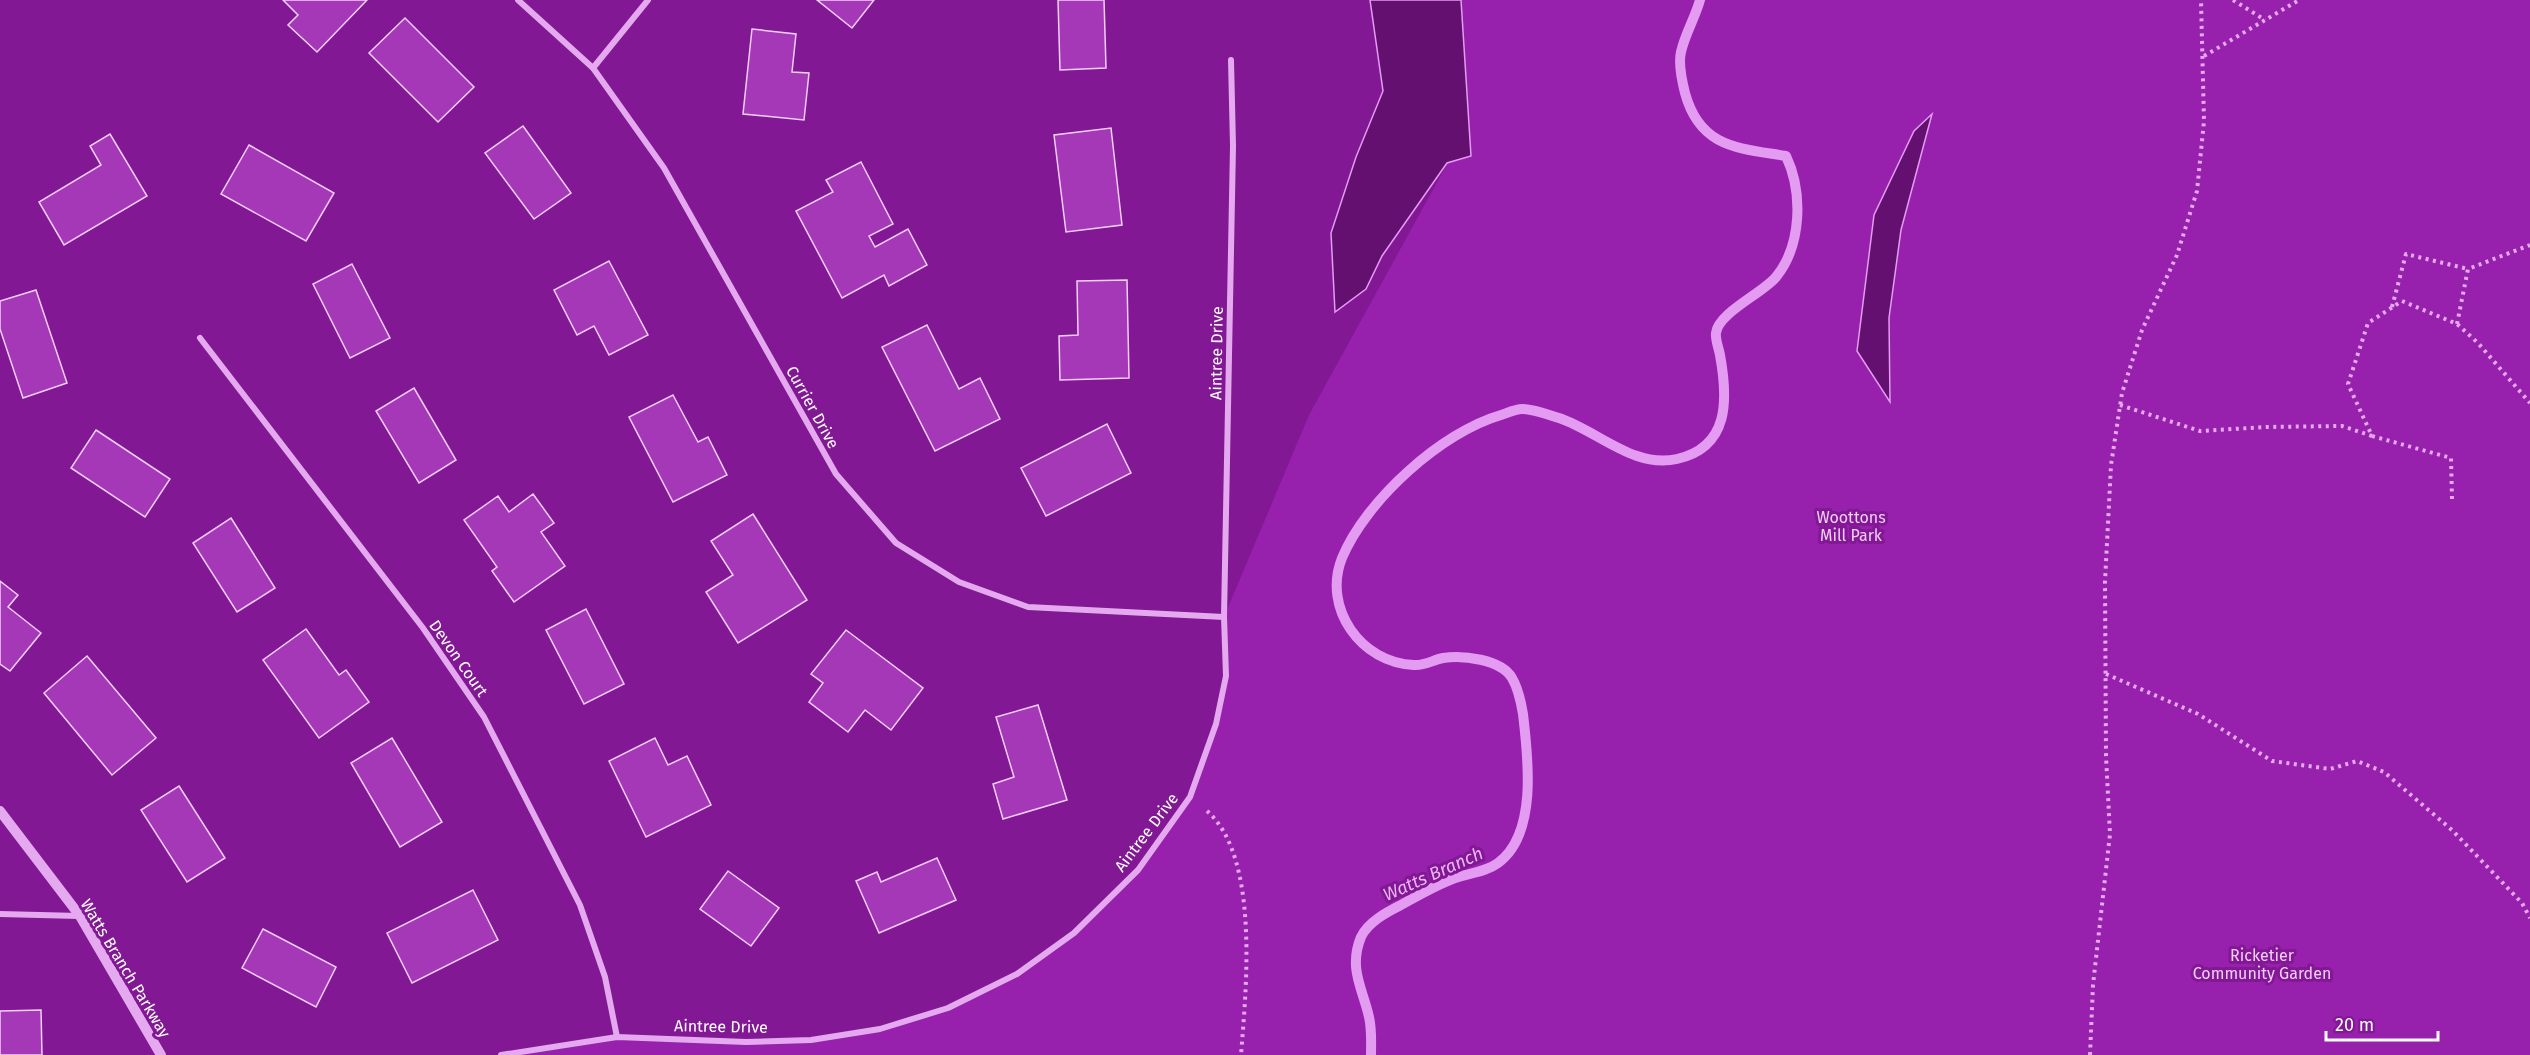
<svg xmlns="http://www.w3.org/2000/svg" width="2530" height="1055" font-family="'Fira Sans',sans-serif">
  <rect width="100%" height="100%" fill="#821893"/>
  <path fill="#9721ad" d="M1455 0H2530V1055H501L617 1037 746 1042 811 1040 880 1029 948 1008 1017 974 1074 933 1138 870 1190 797 1216 724 1226 676 1224 617 1309 415 1462 137Z"/>
  <g fill="#641071" stroke="#e49bf2" stroke-width="1.5">
    <path d="M1370 0H1461L1471 156 1447 163 1382 256 1366 289 1335 312 1331 233 1356 157 1383 91Z"/>
    <path d="M1932 114 1901 230 1889 318 1890 402 1857 351 1874 215 1914 131Z"/>
  </g>
  <g fill="none" stroke-linecap="round" stroke-linejoin="round">
    <path stroke="#e49bf2" stroke-width="10" d="M1371 1055C1371 1042 1372 1030 1369 1017 1363 989 1348 969 1361 937 1368 922 1387 912 1401 905 1419 895 1436 885 1455 878 1469 873 1486 872 1498 863 1538 834 1528 757 1523 714 1521 702 1518 688 1512 678 1501 659 1462 655 1443 658 1433 660 1424 666 1414 665 1361 663 1322 608 1342 558 1366 500 1442 432 1501 415 1507 413 1516 409 1522 409 1533 409 1549 415 1559 418 1598 431 1634 469 1677 459 1730 447 1728 399 1720 355 1719 349 1715 339 1716 333 1718 313 1763 293 1776 277 1802 245 1803 192 1786 156 1738 148 1700 148 1685 93 1682 81 1678 64 1681 52 1685 34 1695 18 1700 0"/>
  </g>
  <g fill="#a538b7" stroke="#f4cffb" stroke-width="1.5">
    <path d="M283 0H367L317 52 288 25 298 15Z"/>
    <path d="M817 0H874L852 28Z"/>
    <path d="M1058 0H1104L1106 68 1060 70Z"/>
    <path d="M405 18 474 87 438 122 369 53Z"/>
    <path d="M752 29 796 34 792 72 809 73 804 120 743 114Z"/>
    <path d="M523 126 571 193 534 219 485 153Z"/>
    <path d="M1111 128 1122 225 1066 232 1054 135Z"/>
    <path d="M110 134 147 196 64 245 39 202 101 165 90 146Z"/>
    <path d="M249 145 334 193 306 241 221 194Z"/>
    <path d="M861 162 893 224 869 236 875 247 908 229 927 265 889 286 884 275 842 298 796 211 833 192 826 180Z"/>
    <path d="M609 261 648 335 609 355 594 326 577 335 554 290Z"/>
    <path d="M352 264 390 338 350 358 313 284Z"/>
    <path d="M1127 280 1129 378 1060 380 1059 336 1078 335 1077 281Z"/>
    <path d="M36 290 67 383 23 398 0 329V301Z"/>
    <path d="M927 325 959 389 980 378 1000 419 935 451 882 347Z"/>
    <path d="M414 388 456 460 419 483 376 411Z"/>
    <path d="M673 395 698 442 708 437 727 475 673 502 629 417Z"/>
    <path d="M1107 424 1131 473 1046 516 1021 468Z"/>
    <path d="M96 430 170 479 145 517 71 468Z"/>
    <path d="M533 494 554 523 541 532 565 566 514 602 492 571 497 567 464 520 498 496 509 512Z"/>
    <path d="M753 514 807 600 738 643 706 592 733 575 711 541Z"/>
    <path d="M231 518 275 588 237 612 193 543Z"/>
    <path d="M0 581 18 595 8 607 41 633 10 671 0 664Z"/>
    <path d="M586 609 624 684 584 704 546 630Z"/>
    <path d="M306 629 339 675 346 670 369 702 319 738 263 660Z"/>
    <path d="M846 630 923 688 891 730 865 710 848 732 809 702 823 683 811 674Z"/>
    <path d="M87 656 156 738 112 775 44 693Z"/>
    <path d="M1038 705 1067 800 1003 819 993 784 1014 777 996 717Z"/>
    <path d="M392 738 442 822 400 847 351 763Z"/>
    <path d="M655 738 668 765 687 756 711 805 646 837 609 761Z"/>
    <path d="M179 786 225 858 187 882 141 810Z"/>
    <path d="M937 858 956 900 879 933 856 881 877 872 881 882Z"/>
    <path d="M728 871 779 908 751 946 700 909Z"/>
    <path d="M473 890 498 940 412 983 387 933Z"/>
    <path d="M263 929 336 967 316 1007 242 968Z"/>
    <path d="M41 1010 42 1055H0V1011Z"/>
  </g>
  <g fill="none" stroke-linecap="round" stroke-linejoin="round">
    <g stroke="#e5a9f0" stroke-width="4" stroke-dasharray="3 4.5" stroke-linecap="butt">
      <path d="M2233 0 2265 20"/>
      <path d="M2204 56 2299 0"/>
      <path d="M2392 307 2406 254 2468 269"/>
      <path d="M2457 324 2468 269 2530 245"/>
      <path d="M2120 405 2200 431 2266 427 2342 426 2372 436"/>
      <path d="M2452 499 2451 458 2372 436 2348 384 2368 323 2402 301 2457 324 2478 343 2530 403"/>
      <path d="M2106 674 2198 714 2272 761 2330 769 2357 761 2384 772 2452 830 2522 903 2530 918"/>
      <path d="M1207 811C1260 857 1246 990 1241 1055"/>
      <path d="M2090 1055 2093 985 2110 834 2106 756 2105 582 2111 465 2122 393 2142 330 2177 255 2197 191 2204 121 2201 0"/>
    </g>
    <g stroke="#e5a9f0" stroke-width="6">
      <path d="M518 0 593 68 664 168 836 474 896 543 959 582 1028 607 1224 617"/>
      <path d="M593 68 648 0"/>
      <path d="M200 338 423 628 484 717 580 905 605 977 617 1037"/>
      <path d="M0 914 79 916"/>
      <path d="M501 1055 617 1037 746 1042 811 1040 880 1029 948 1008 1017 974 1074 933 1138 870 1190 797 1216 724 1226 676 1224 617 1233 146 1231 60"/>
    </g>
    <path stroke="#e5a9f0" stroke-width="10" d="M0 811 80 916 161 1055"/>
  </g>
  <g text-anchor="middle" stroke-width="6" stroke-linejoin="round" paint-order="stroke">
    <g font-size="16" fill="#fff" stroke="#821893">
      <text transform="translate(1216 353) rotate(-89)" y="6">Aintree Drive</text>
      <text transform="translate(813 407) rotate(61)" y="6">Currier Drive</text>
      <text transform="translate(459 658) rotate(55)" y="6">Devon Court</text>
      <text transform="translate(1146 832) rotate(-53)" y="6">Aintree Drive</text>
      <text transform="translate(126 968) rotate(59)" y="6">Watts Branch Parkway</text>
      <text transform="translate(721 1026) rotate(1)" y="6">Aintree Drive</text>
    </g>
    <g font-size="16" fill="#f4cffb" stroke="#821893">
      <text x="1851" y="523">Woottons<tspan x="1851" dy="18">Mill Park</tspan></text>
      <text x="2262" y="961">Ricketier<tspan x="2262" dy="18">Community Garden</tspan></text>
    </g>
    <g font-size="18" font-style="italic" fill="#ecb5f7" stroke="#821893">
      <text transform="translate(1433 874) rotate(-24)" y="6">Watts Branch</text>
    </g>
  </g>
  <path d="M2326 1031v9h112v-9" fill="none" stroke="#ffffff" stroke-width="3"/>
  <text x="2335" y="1031" font-size="18" fill="#ffffff" stroke="#821893" stroke-width="4.5" paint-order="stroke">20 m</text>
</svg>
